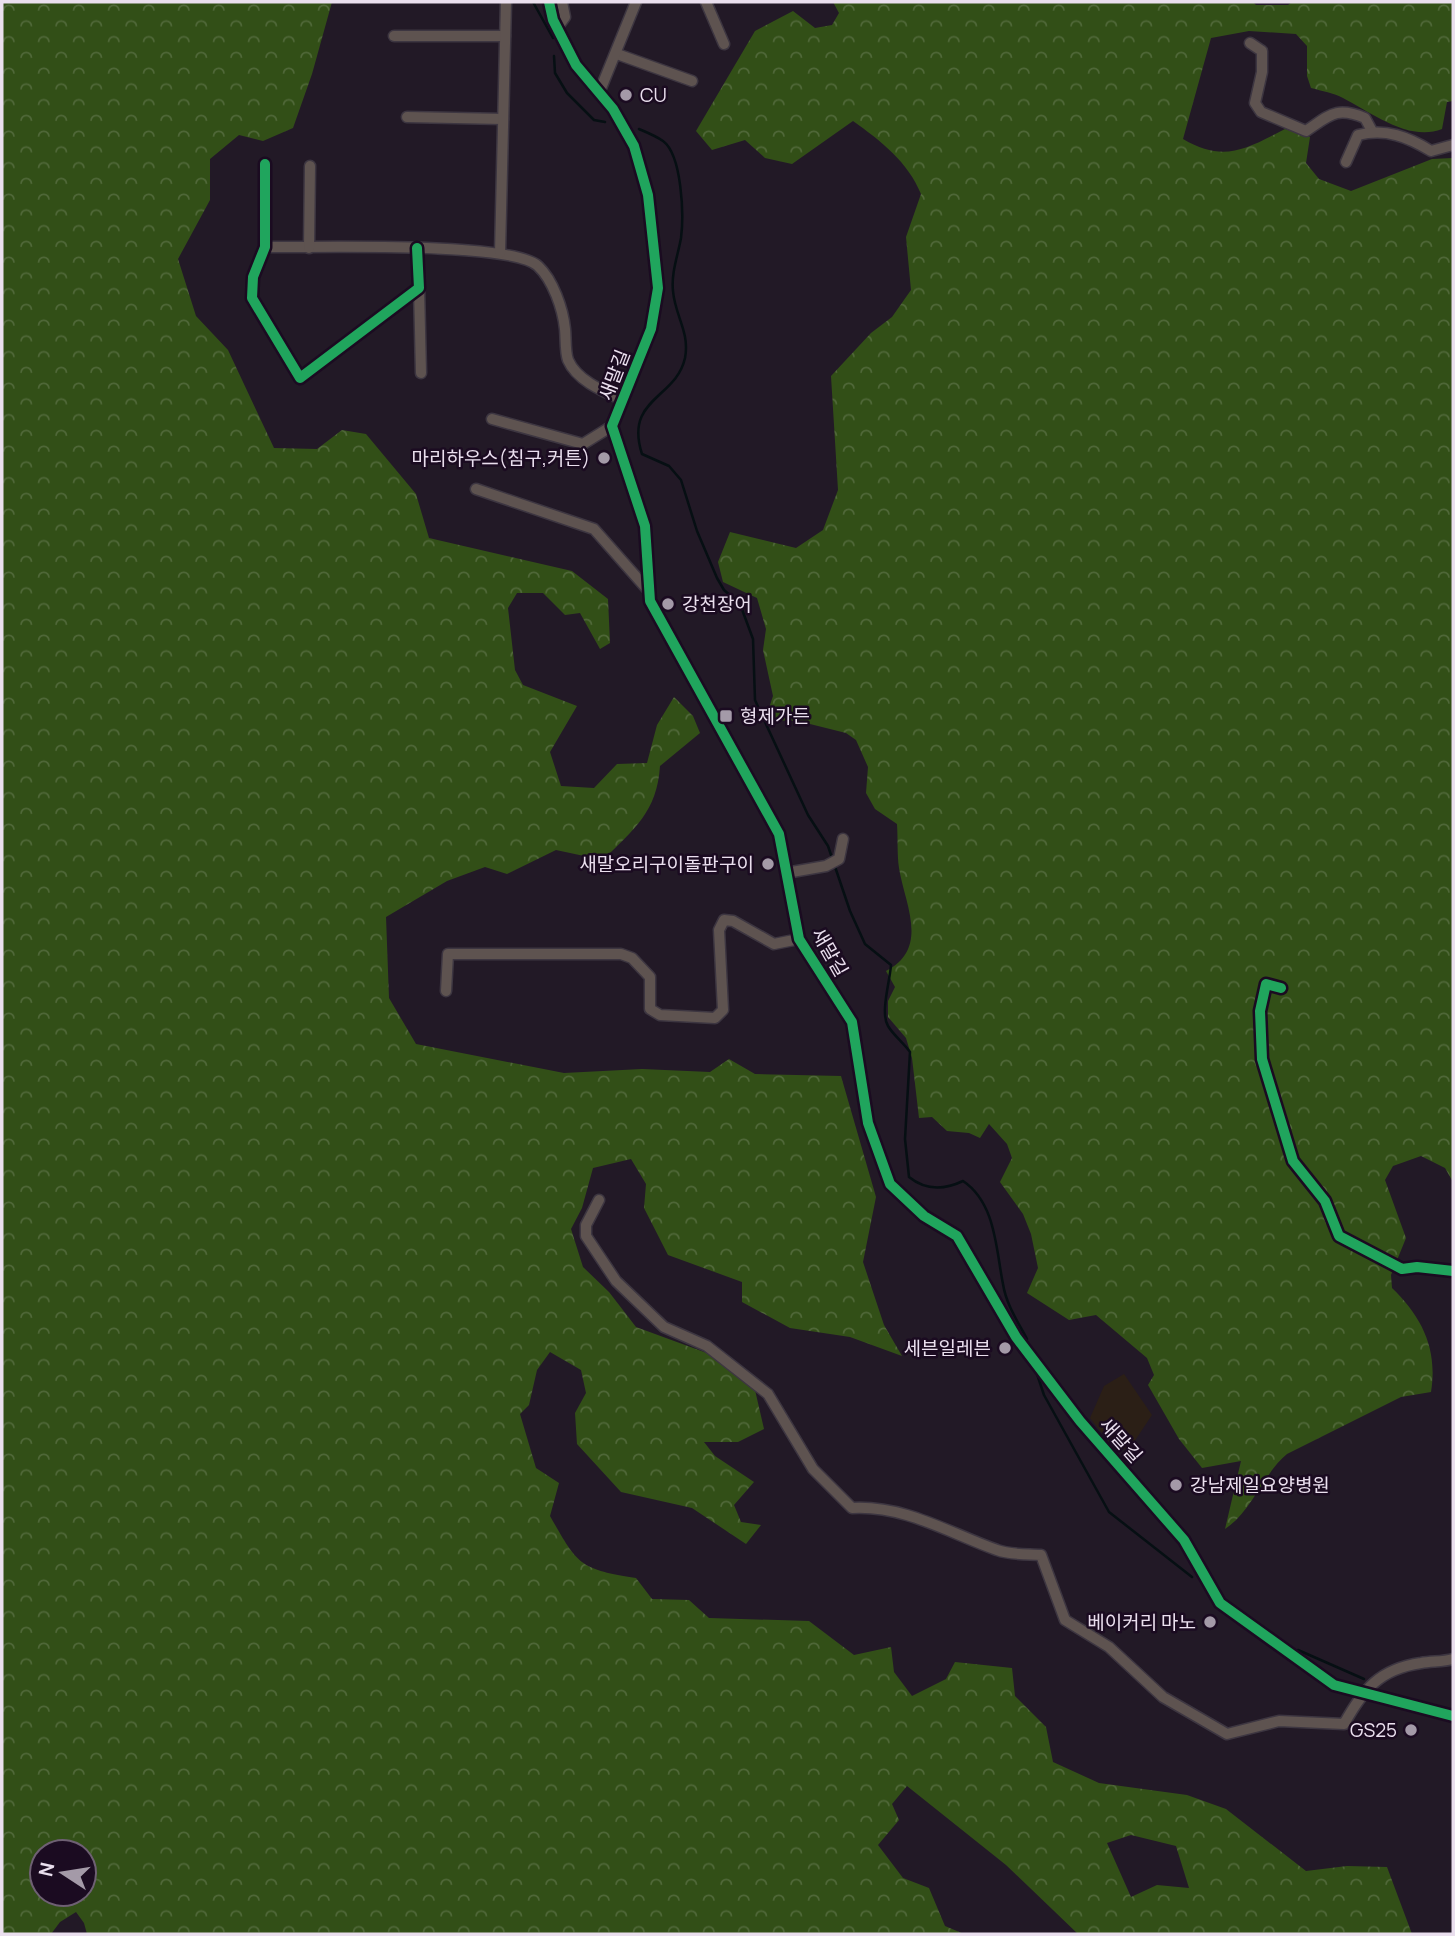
<svg xmlns="http://www.w3.org/2000/svg" width="1455" height="1936" font-family="Manrope,'Noto Sans KR',sans-serif">
  <defs>
    <pattern id="forest-crowns" width="20" height="18" patternUnits="userSpaceOnUse" patternTransform="scale(1.75)"><rect width="20" height="18" fill="#324f17"/><path d="M2 6a3 3 0 1 1 6 0M12 15a3 3 0 1 1 6 0" fill="none" stroke="#506839"/></pattern>
  </defs>
  <rect width="100%" height="100%" fill="#221926"/>
  <path fill="#2b1f16" d="M1124 1374 1152 1415 1130 1448 1115 1450 1090 1418 1104 1386Z"/>
  <g fill="url(#forest-crowns)" fill-rule="evenodd">
    <path d="M2 2H332L312 74 293 128 263 141 239 135 210 159V200L178 259 196 316 228 350 274 448 317 449 342 430 366 434 416 494 429 538 572 571 608 599 610 643 600 649 580 613 565 615 543 593H517L508 608 515 670 523 685 577 706 550 752 561 786 594 788 617 764 647 763 657 725 674 697 693 716 700 733 660 766C657 812 634 829 603 860L556 850 507 874 485 867 447 881 386 917 389 998 416 1044 564 1073 642 1069 710 1072 729 1059 755 1074 841 1076 876 1197 863 1262 884 1325 902 1356 850 1337 790 1328 742 1302V1282L668 1255 644 1208 646 1184 631 1159 593 1168 582 1208 571 1229 583 1267 609 1292 636 1327 715 1356 755 1390 764 1429 738 1442H704L715 1456 754 1482 734 1505 741 1522 761 1525 746 1544 692 1508 621 1492 577 1444 575 1413 586 1393 581 1370 550 1352 537 1370 529 1405 520 1414 536 1468 559 1483 550 1516C578 1565 579 1569 636 1578L652 1599 689 1600 709 1618 809 1621 854 1655 891 1647 894 1672 912 1696 946 1679 955 1662 1012 1668 1015 1696 1046 1727 1053 1762 1099 1783 1187 1795 1226 1809 1306 1871 1347 1866 1387 1867 1412 1934H1078L1006 1865 907 1786 892 1804 899 1820 878 1845 903 1878 929 1888 945 1926 964 1934H87L84 1923 76 1912 60 1922 51 1934H2ZM1131 1835 1176 1846 1189 1888 1157 1885 1131 1897 1107 1843ZM42 1852H84V1894H42Z"/>
    <path d="M833 2H1253L1256 5H1288L1292 2H1453V101L1447 102 1442 129C1409 142 1372 113 1343 98 1334 93 1322 91 1311 88L1307 76V46L1296 34 1249 31 1211 38 1183 139C1224 163 1246 149 1285 129L1310 137 1306 163 1319 179 1351 191 1432 159 1453 158V1182L1445 1168 1421 1156 1393 1166 1385 1180 1406 1238 1391 1275 1392 1288C1422 1317 1438 1349 1431 1392L1401 1397 1287 1454C1262 1475 1252 1511 1225 1529L1241 1461 1202 1468 1179 1439 1148 1385 1154 1375 1147 1358 1096 1315 1069 1320 1027 1293 1038 1268 1031 1234 1023 1214 1000 1182 1012 1158 1007 1144 989 1124 980 1138 969 1133 947 1131 932 1117 919 1118 912 1058 906 1038 888 1017V1001L895 987 886 971C930 948 905 905 899 868 897 854 898 839 897 824L875 809 866 793 868 767 856 740 846 733 798 721 765 720 773 696 763 650 766 629 757 598 723 582 718 562 730 532 796 548 823 530 838 490 831 376 871 333 892 317 911 290 906 237 921 194C908 162 881 141 853 121L792 164 765 158 745 140 712 150 696 131 755 31 793 11 815 28 832 25 839 13Z"/>
  </g>
  <g fill="none" stroke-linecap="round" stroke-linejoin="round">
    <g stroke="#060f13" stroke-width="2.5">
      <path d="M533 2 553 38"/>
      <path d="M554 56 555 73 567 93 594 120 605 122"/>
      <path d="M639 129C646 132 656 136 663 141 682 155 684 215 681 238 678 255 671 273 673 291 675 316 690 332 685 358 676 399 624 398 642 454L669 466 681 480 697 531 717 578 724 590 740 604 753 639 755 700 759 709 808 815 828 846 850 911 865 944 891 965C890 981 880 1013 888 1026 894 1036 904 1043 910 1052L905 1139 909 1177C925 1190 944 1190 963 1181 996 1203 996 1250 1003 1284 1006 1304 1018 1322 1027 1339"/>
      <path d="M1037 1374 1044 1395 1109 1512 1192 1577"/>
      <path d="M1298 1650 1364 1679"/>
    </g>
    <g stroke="#3d3641" stroke-width="13">
      <g id="minor">
        <path d="M549 2 553 20 576 65 613 109 634 146 648 195 658 288 651 329 612 426 645 526 650 601 779 834 799 939 852 1022 868 1123 890 1184 924 1216 957 1236 1016 1337 1080 1421 1184 1540 1220 1603 1334 1685 1453 1716"/>
        <path d="M706 2 724 44"/>
        <path d="M557 28 565 17 562 2"/>
        <path d="M394 36H505"/>
        <path d="M1250 43 1262 51V72L1255 103 1261 112 1306 131C1330 115 1336 106 1365 118L1372 131"/>
        <path d="M617 54 692 81"/>
        <path d="M599 93 636 2"/>
        <path d="M407 117 503 119"/>
        <path d="M1346 162 1358 135C1386 128 1408 137 1431 151L1453 145"/>
        <path d="M265 164V247L253 277 252 298 300 378 419 288 417 248"/>
        <path d="M265 247C311 248 512 241 538 266 553 280 563 309 565 329 566 338 565 352 568 360 577 381 605 392 623 400"/>
        <path d="M309 248 310 166"/>
        <path d="M500 253 506 2"/>
        <path d="M419 288 421 373"/>
        <path d="M492 419 583 444 612 426"/>
        <path d="M476 489 594 529 647 589"/>
        <path d="M786 873 826 866 839 859 843 839"/>
        <path d="M1281 988 1266 984 1260 1011 1262 1059 1293 1161 1325 1201 1339 1236 1402 1269 1417 1267 1453 1271"/>
        <path d="M446 991 448 954H621L632 958 650 977V1009L660 1015 715 1018 723 1010 719 930 724 920 733 921 774 944 799 939"/>
        <path d="M599 1200 586 1225V1236L616 1281 664 1327 707 1346 768 1394 813 1469 852 1508C905 1505 949 1533 997 1550 1010 1555 1027 1554 1041 1555L1065 1620 1109 1647 1163 1697 1227 1734 1279 1721 1344 1724C1363 1690 1379 1669 1421 1663 1432 1661 1442 1662 1453 1659"/>
      </g>
    </g>
    <use href="#minor" stroke="#5e5350" stroke-width="10"/>
    <g stroke="#1b0b21" stroke-width="15">
      <g id="cycleway">
        <path d="M549 2 553 20 576 65 613 109 634 146 648 195 658 288 651 329 612 426 645 526 650 601 779 834 799 939 852 1022 868 1123 890 1184 924 1216 957 1236 1016 1337 1080 1421 1184 1540 1220 1603 1334 1685 1453 1716"/>
        <path d="M265 164V247L253 277 252 298 300 378 419 288 417 248"/>
        <path d="M1281 988 1266 984 1260 1011 1262 1059 1293 1161 1325 1201 1339 1236 1402 1269 1417 1267 1453 1271"/>
      </g>
    </g>
    <use href="#cycleway" stroke="#20a55d" stroke-width="10"/>
  </g>
  <g fill="#a49aa8" stroke="#1b0b21" stroke-width="2.5">
    <circle cx="626" cy="95" r="7"/>
    <circle cx="604" cy="458" r="7"/>
    <circle cx="668" cy="604" r="7"/>
    <rect x="719" y="709" width="14" height="14" rx="3.5"/>
    <circle cx="768" cy="864" r="7"/>
    <circle cx="1005" cy="1348" r="7"/>
    <circle cx="1176" cy="1485" r="7"/>
    <circle cx="1210" cy="1622" r="7"/>
    <circle cx="1411" cy="1730" r="7"/>
  </g>
  <g text-anchor="middle" stroke-width="5" stroke-linejoin="round" paint-order="stroke">
    <g font-size="19" fill="#eadfee" stroke="#1b0b21" text-anchor="end">
      <text x="640" y="102" text-anchor="start">CU</text>
      <text x="590" y="465">마리하우스(침구,커튼)</text>
      <text x="682" y="611" text-anchor="start">강천장어</text>
      <text x="740" y="723" text-anchor="start">형제가든</text>
      <text x="754" y="871">새말오리구이돌판구이</text>
      <text x="991" y="1355">세븐일레븐</text>
      <text x="1190" y="1492" text-anchor="start">강남제일요양병원</text>
      <text x="1196" y="1629">베이커리 마노</text>
      <text x="1397" y="1737">GS25</text>
    </g>
    <g font-size="19" fill="#eadfee" stroke="#1b0b21">
      <text transform="translate(614 375) rotate(-69)" y="7">새말길</text>
      <text transform="translate(830 952) rotate(60)" y="7">새말길</text>
      <text transform="translate(1121 1440) rotate(48)" y="7">새말길</text>
    </g>
  </g>
  <rect width="1455" height="1936" fill="none" stroke="#eadfee" stroke-width="7"/>
  <g transform="translate(63 1873) rotate(282)"><circle r="33" fill="#1b0b21" stroke="#6e6073" stroke-width="2"/>
  <path d="M0-5L12 26L0 18L-12 26Z" fill="#a49aa8"/>
  <text y="-10" font-size="19" font-weight="bold" text-anchor="middle" fill="#eadfee">N</text>
  </g>
</svg>
